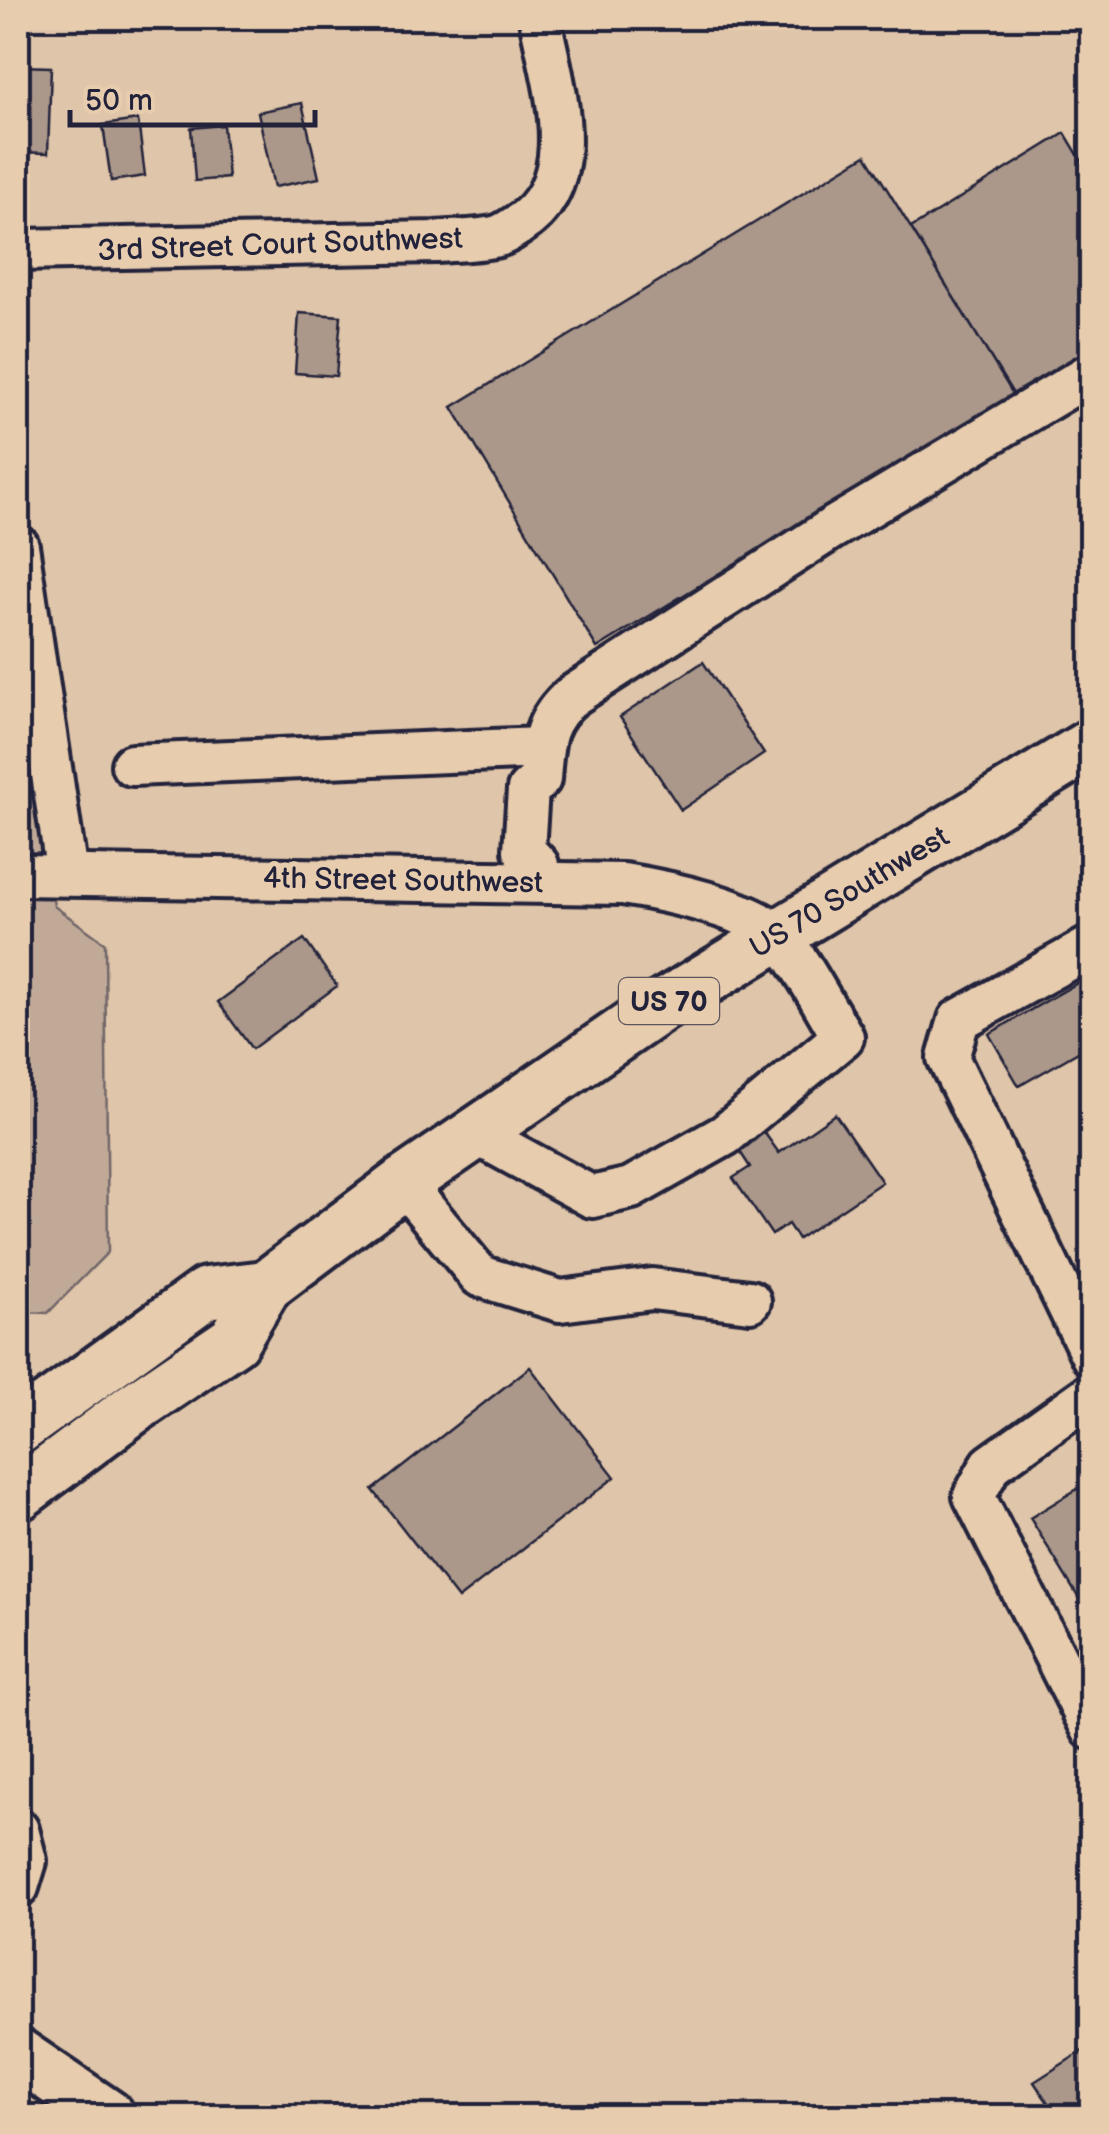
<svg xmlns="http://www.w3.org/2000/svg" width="1109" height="2134" font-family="'Balsamiq Sans',sans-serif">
  <rect width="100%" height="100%" fill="#dfc5a9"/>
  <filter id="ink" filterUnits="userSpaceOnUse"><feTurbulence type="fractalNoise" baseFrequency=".01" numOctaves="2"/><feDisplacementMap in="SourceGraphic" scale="20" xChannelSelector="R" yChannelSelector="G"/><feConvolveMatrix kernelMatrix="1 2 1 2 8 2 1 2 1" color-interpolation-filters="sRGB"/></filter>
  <g filter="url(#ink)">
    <path fill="#c0aa97" stroke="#716669" stroke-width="2.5" d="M18 672 54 906 105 943 108 1252 48 1313 18 1312Z"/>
    <g fill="#ab988a" stroke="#22223b" stroke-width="2.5">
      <path d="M136 18H166L165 30 135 27Z"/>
      <path d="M18 66 51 67 48 153 18 152Z"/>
      <path d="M302 103 319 178 274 187 258 112Z"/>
      <path d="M138 120 145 176 111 181 103 125Z"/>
      <path d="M223 125 228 178 195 181 191 128Z"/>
      <path d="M1065 133 1092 178V347L1013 394 911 228Z"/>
      <path d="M1092 154V178L1081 161Z"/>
      <path d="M866 155 1013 394 597 648 452 407Z"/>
      <path d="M299 313 341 316 336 376 295 373Z"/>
      <path d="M703 662 764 754 681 810 620 717Z"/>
      <path d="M304 939 337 986 252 1049 218 1002Z"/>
      <path d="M1081 981 1092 999V1044L1019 1086 989 1034Z"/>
      <path d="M835 1114 882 1182 798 1239 788 1224 772 1235 733 1178 750 1167 731 1138 756 1121 779 1153Z"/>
      <path d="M530 1367 615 1477 458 1599 373 1490Z"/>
      <path d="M1092 1480V1620L1030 1518Z"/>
      <path d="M1092 2045V2116H1057L1034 2082Z"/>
    </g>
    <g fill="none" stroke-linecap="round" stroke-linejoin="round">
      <g stroke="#22223b" stroke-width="48">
        <g id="minor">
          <path d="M18 250 436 242C456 240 479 241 498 236 505 234 512 229 518 225 588 182 552 83 540 18"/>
          <path d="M18 546 67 875"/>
          <path d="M132 765 542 748"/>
          <path d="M538 865 524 850 528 790 540 779C543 742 543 721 572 696L831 529 1092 373"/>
          <path d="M18 875 623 884C660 890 757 909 781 939 805 968 823 1005 843 1037L725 1135 631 1188 592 1197 475 1133"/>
          <path d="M1092 946 959 1020 948 1058 1092 1356"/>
          <path d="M403 1183 480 1276 560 1301 652 1289 750 1301"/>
          <path d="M1092 1393 991 1465 974 1496 1092 1729"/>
          <path d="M18 1830 26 1861 18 1887"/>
        </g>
      </g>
      <g stroke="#22223b" stroke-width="58">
        <g id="major">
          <path d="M18 1429 206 1293 266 1286"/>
          <path d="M18 1495 131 1410 234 1340 266 1286 403 1183 660 1007 1092 744"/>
          <path d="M18 2054 109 2116"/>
        </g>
      </g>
      <use href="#minor" stroke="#e7ccae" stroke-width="40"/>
      <use href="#major" stroke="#e7ccae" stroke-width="50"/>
    </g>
  </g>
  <g text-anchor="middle" stroke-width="10" stroke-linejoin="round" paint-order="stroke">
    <rect fill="#e7ccae" stroke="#5d555e" stroke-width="2.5" x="619" y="978" width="100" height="46" rx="8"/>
    <g font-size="28" font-weight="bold" fill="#22223b">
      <text x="669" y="1011">US 70</text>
    </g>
    <g font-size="30" fill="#22223b" stroke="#e7ccae">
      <text transform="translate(280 244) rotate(-2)" y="10">3rd Street Court Southwest</text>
      <text transform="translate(403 880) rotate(1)" y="10">4th Street Southwest</text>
      <text transform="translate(849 892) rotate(-31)" y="10">US 70 Southwest</text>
    </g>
  </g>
  <rect width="1109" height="2134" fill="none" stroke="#e7ccae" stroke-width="60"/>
  <rect x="30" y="30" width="1049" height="2074" fill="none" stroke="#22223b" stroke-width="4" filter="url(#ink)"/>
  <path d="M70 110v15h245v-15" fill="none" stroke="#22223b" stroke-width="5"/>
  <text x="85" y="110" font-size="30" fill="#22223b" stroke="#e7ccae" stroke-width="8" paint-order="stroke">50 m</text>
</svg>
